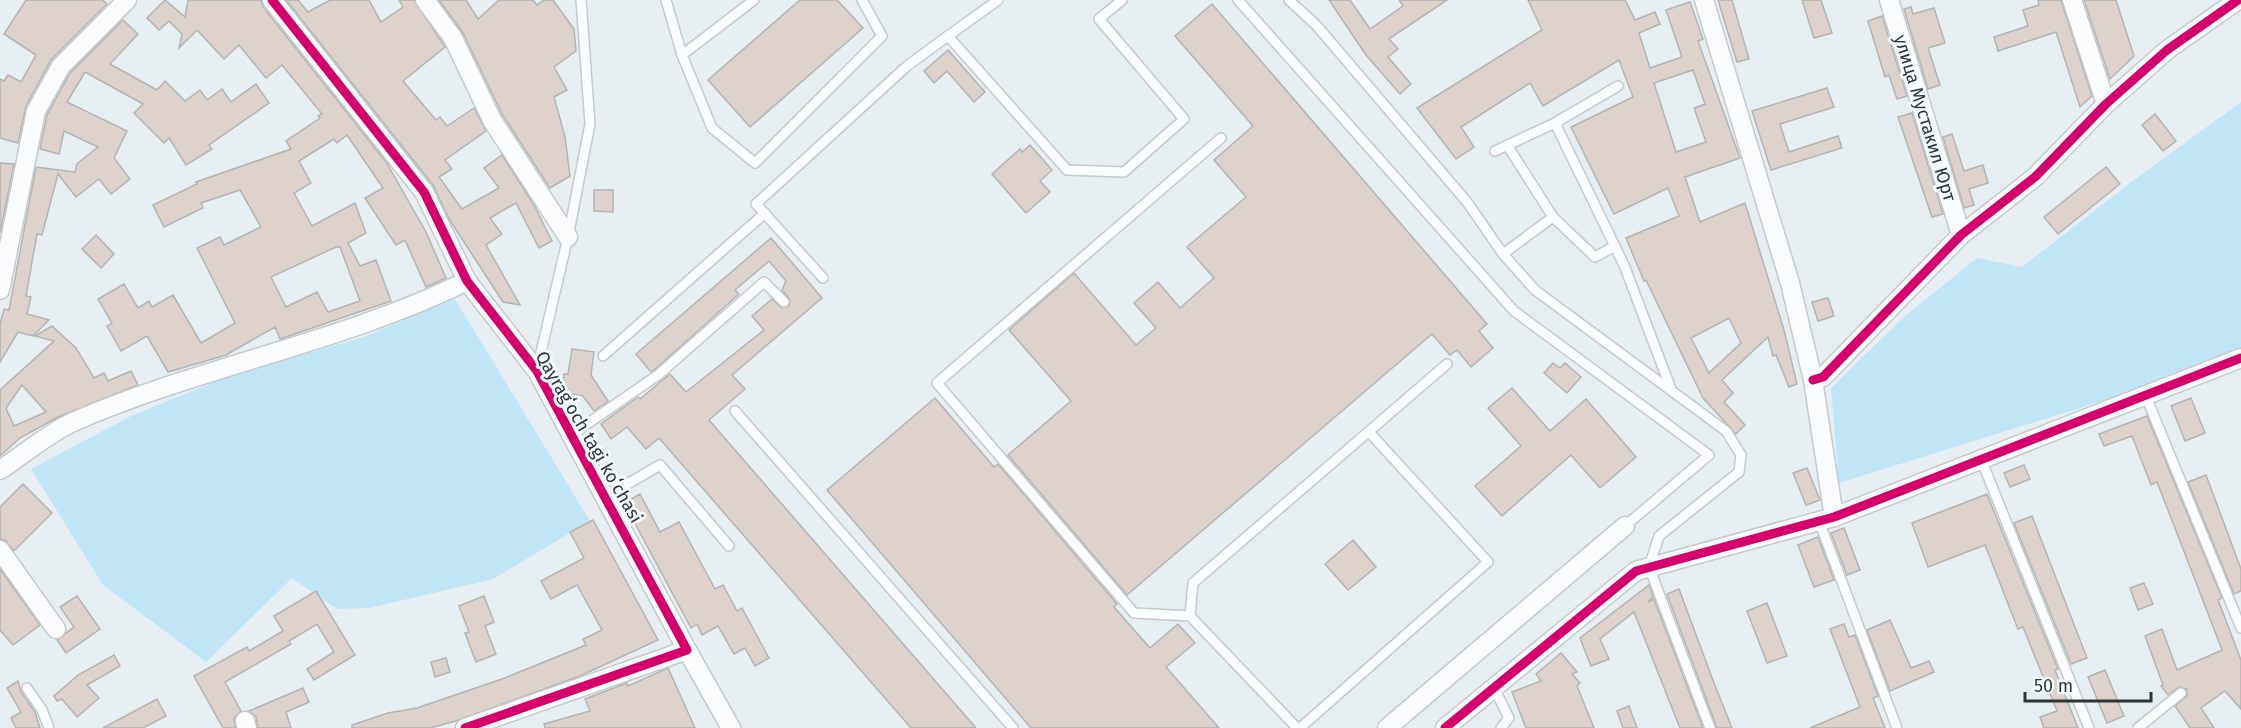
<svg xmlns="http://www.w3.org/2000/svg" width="2241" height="728" font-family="'Fira Sans',sans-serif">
  <rect width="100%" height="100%" fill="#e7eef1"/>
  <g fill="#c0e5f6">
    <path d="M2241 102V349L2183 376 1839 483 1831 388 1905 316 1977 258 2022 267 2134 180Z"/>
    <path d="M455 299 590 521 493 579 369 608 337 609 292 578 206 662 103 585 31 469 129 417 231 375 364 337Z"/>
  </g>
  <g fill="#ded2cd" stroke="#b3b4b4" stroke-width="1.5" fill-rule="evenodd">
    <path d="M26 0H102L107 4 51 60 26 106 18 143 0 138V79L4 81 8 75 21 82 36 55 4 34Z"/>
    <path d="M165 0 185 17 188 0H261L263 7 386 162 426 232 446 278 426 287 405 240 396 245 365 198 383 188 347 135 337 143 334 139 299 161 311 183 294 193 312 226 355 203 366 233 348 243 360 266 376 260 391 301 280 339 275 327 226 355 168 372 147 336 121 351 107 326 112 323 98 299 124 284 138 308 149 301 152 307 173 295 201 343 235 323 197 248 220 237 224 245 261 227 240 190 201 203 203 208 164 227 153 205 197 184 196 182 291 149 286 141 320 118 318 116 322 114 282 65 266 78 239 45 224 59 197 30 179 48 182 34 169 21 159 30 147 18ZM336 247H340L360 301 328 312 317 292 286 307 271 277Z"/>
    <path d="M286 0H298L308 12 330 0H369L381 22 403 7 399 0H414L445 47 403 81 436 120 440 117 447 126 474 108 486 131 445 160 452 169 439 177 462 209 499 188 484 168 502 155 534 205 552 241 539 248 516 203 490 218 502 234 486 245 520 305 503 302 449 219 433 185Z"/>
    <path d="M439 0H466L478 19 499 0H533L537 5 544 0H553L574 29 576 51 554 67 567 90 554 97 565 137 570 176 550 188 502 114 463 33Z"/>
    <path d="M800 0H837L863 28 750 127 708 80Z"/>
    <path d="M1329 0H1350L1370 29 1403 6 1399 0H1447L1389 39 1398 49 1388 57 1411 84 1400 94 1366 55Z"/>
    <path d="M1528 0H1625L1635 20 1655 12 1660 24 1639 33 1650 68 1682 57 1666 10 1690 2 1703 39 1698 41 1740 158 1685 177 1700 222 1745 203 1784 330 1797 384 1789 387 1776 355 1773 356 1768 337 1722 380 1733 393 1724 402 1745 425 1736 434 1703 398 1646 280 1644 281 1626 238 1679 216 1668 188 1614 214 1571 127 1633 97 1619 60 1543 106 1530 83 1461 127 1474 147 1456 159 1417 108 1542 30ZM1693 70 1705 104 1694 108 1706 142 1676 152 1654 83ZM1729 318 1741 343 1709 373 1691 338Z"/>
    <path d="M1718 0H1732L1749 59 1737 62Z"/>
    <path d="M1802 0H1821L1832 33 1814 38Z"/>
    <path d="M2038 0H2061L2092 96 2080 107 2056 32 1998 51 1994 37 2028 26 2023 10 2039 5Z"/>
    <path d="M2084 0H2116L2134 56 2110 79Z"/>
    <path d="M1212 4 1487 324 1479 331 1493 348 1471 367 1457 350 1450 355 1432 334 1127 595 1008 455 1071 401 1009 330 1074 273 1136 345 1156 328 1134 303 1158 282 1180 308 1214 278 1187 247 1246 197 1214 160 1253 126 1175 36Z"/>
    <path d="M1911 7 1913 14 1934 8 1945 43 1928 48 1940 85 1928 89 1904 9Z"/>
    <path d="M1882 16 1907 96 1897 99 1889 75 1885 77 1868 21Z"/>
    <path d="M123 20 138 34 110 64 157 90 165 81 185 101 200 90 207 100 222 89 231 102 256 84 269 103 209 145 212 149 186 165 169 138 164 143 134 113 143 104 85 72 67 102 127 131 114 158 130 179 111 194 99 179 76 197 58 174 42 235 37 234 26 296 31 297 27 314 49 320 33 336 18 332 0 362V324L4 309 9 310 36 167 75 172 77 164 98 147 64 131 59 154 40 149 47 115 70 73Z"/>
    <path d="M948 50 985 92 974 102 947 71 934 83 924 71Z"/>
    <path d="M1827 88 1834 107 1780 124 1789 152 1838 136 1842 148 1771 170 1752 111Z"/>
    <path d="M1912 113 1943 214 1932 217 1898 117Z"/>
    <path d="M2155 114 2176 141 2163 151 2142 125Z"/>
    <path d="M1952 134 1964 171 1983 165 1988 183 1969 189 1974 205 1964 208 1943 137Z"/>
    <path d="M1030 145 1052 170 1040 181 1050 192 1026 213 992 174 1020 149 1022 152Z"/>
    <path d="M0 163 14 164 0 233Z"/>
    <path d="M2106 167 2120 184 2058 234 2044 217Z"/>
    <path d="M594 190H613V212L594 211Z"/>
    <path d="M96 235 114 254 101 268 82 249Z"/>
    <path d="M771 238 822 298 732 375 745 389 709 420 976 728H911L659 438 646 449 627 427 611 439 601 424 638 397 640 399 670 374 686 392 764 330 752 316 772 299 782 308 789 306 790 300 782 290 786 281 769 261 735 290 739 294 654 370 651 372 636 354Z"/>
    <path d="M1828 298 1834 316 1818 321 1812 302Z"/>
    <path d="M52 326 76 348 94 378 104 373 108 381 131 371 138 385 58 417 20 438 0 456V390L54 341 35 336ZM22 385 46 412 14 426 6 408Z"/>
    <path d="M572 349 594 352 591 375 608 401 594 411 583 396 562 392 564 374H568Z"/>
    <path d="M1553 363 1560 368 1565 363 1581 377 1567 393 1544 373Z"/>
    <path d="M1512 388 1550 431 1586 399 1636 457 1600 488 1571 455 1502 516 1475 486 1521 446 1488 408Z"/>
    <path d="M935 398 994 467 998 464 1117 604 1114 607 1150 648 1178 624 1195 643 1166 667 1219 728H1031L827 490Z"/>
    <path d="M2191 398 2205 433 2185 441 2171 406Z"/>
    <path d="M2147 416 2222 598 2218 600 2241 660V709L2225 691 2201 708 2214 728H2190L2175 706 2187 696V689L2179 687 2168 695 2161 686 2163 685 2145 636 2162 629 2177 670 2222 650 2192 572 2157 482 2151 485 2132 436 2104 446 2099 434Z"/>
    <path d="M2024 465 2030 479 2010 487 2004 473Z"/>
    <path d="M1807 468 1820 500 1806 505 1793 473Z"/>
    <path d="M2206 475 2241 569V591L2234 594 2188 482Z"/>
    <path d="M23 484 52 513 14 551 5 540 0 539V507Z"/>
    <path d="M640 494 660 532 679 522 715 589 723 585 737 611 742 608 769 658 755 666 745 648 734 654 718 626 702 635 697 624 691 628 624 503Z"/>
    <path d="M1987 494 2058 669 2055 670 2078 728H2044L2040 717 2057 711 2023 627 2018 629 1985 545 1928 567 1912 523Z"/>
    <path d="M2032 516 2087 658 2071 664 2014 523Z"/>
    <path d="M593 520 658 640 580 676 456 721 430 728H352V725L388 713 417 708 502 679 586 645 583 639 602 630 577 585 551 599 541 581 584 558 570 532Z"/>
    <path d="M1844 528 1860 570 1847 575 1831 533Z"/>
    <path d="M1818 537 1834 580 1814 587 1798 545Z"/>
    <path d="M1353 540 1376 567 1348 590 1325 564Z"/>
    <path d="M0 569 40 625 13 645 0 630Z"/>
    <path d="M2144 583 2153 604 2138 610 2130 588Z"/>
    <path d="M1649 585 1653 597 1648 602 1654 599 1703 728H1680L1634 612 1600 639 1609 659 1591 666 1580 638Z"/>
    <path d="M1679 589 1714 683 1732 728H1717L1667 594Z"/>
    <path d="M316 591 355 655 314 680 307 669 334 652 317 624 289 641 291 644 225 682 241 711 234 718 235 728H223L194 676 247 647 249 651 283 631 274 616Z"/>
    <path d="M77 596 100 629 66 653 57 640 74 627 60 607Z"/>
    <path d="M484 596 494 622 485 626 496 654 476 662 465 633 469 632 459 606Z"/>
    <path d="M1767 603 1787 656 1767 663 1747 611Z"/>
    <path d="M1890 620 1911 668 1929 661 1934 672 1890 691 1867 630Z"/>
    <path d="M1844 624 1849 637 1855 635 1878 696 1873 698 1885 728H1810L1860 707 1830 629Z"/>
    <path d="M1561 653 1577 672 1572 674 1580 683 1577 686 1594 728H1526L1512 692 1541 681 1536 674Z"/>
    <path d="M114 655 120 666 87 685 99 698 77 717 62 699 57 701 54 696 78 675Z"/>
    <path d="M446 658 450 672 435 677 431 662Z"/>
    <path d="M668 668 695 728H545L544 724 590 711 585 699 627 683 628 686Z"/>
    <path d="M2105 670 2124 716 2107 723 2088 677Z"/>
    <path d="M18 681 21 692 35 712 40 728H16L11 718 21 712 7 688Z"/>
    <path d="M303 688 309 702 286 712 291 728H258L256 717 249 711Z"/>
    <path d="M157 699 166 716 143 728H103Z"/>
    <path d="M1629 706 1637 728H1623L1617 711Z"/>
  </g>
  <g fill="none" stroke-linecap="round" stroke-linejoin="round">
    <g stroke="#c5cacd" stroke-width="12">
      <g id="service">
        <path d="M666 0 682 55 712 128 755 163 882 36 862 0"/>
        <path d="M1238 0 1514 311 1709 455 1625 526"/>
        <path d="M1289 0 1317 26 1467 202 1503 254 1535 290 1726 431 1741 455 1739 472 1659 536 1649 567 1710 728"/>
        <path d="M948 36 998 0"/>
        <path d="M682 55 754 0"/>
        <path d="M1618 86 1555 123 1624 265 1671 389"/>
        <path d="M1507 145 1553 217 1595 257 1615 246"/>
        <path d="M1495 151 1555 123"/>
        <path d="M1503 254 1553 217"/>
        <path d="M823 278 756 204 907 66 948 36 1067 170 1124 172 1184 119 1099 19 1122 0"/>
        <path d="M603 356 765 213"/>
        <path d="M537 369 568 237 590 124 581 0"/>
        <path d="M2145 394 2241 628"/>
        <path d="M735 411 1013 728"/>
        <path d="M571 435 658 375 764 282 784 302"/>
        <path d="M1981 459 2089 728"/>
        <path d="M605 497 660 465 729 546"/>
        <path d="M1819 521 1897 728"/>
        <path d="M1190 616 1134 613 937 383 1221 138"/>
        <path d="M27 688 42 710 49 728"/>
        <path d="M1494 688 1509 718 1501 728"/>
        <path d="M1297 728 1190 616 1193 583 1447 364"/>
        <path d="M1300 728 1488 562 1369 432"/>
        <path d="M2138 728 2181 693"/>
      </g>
    </g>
    <g stroke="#c5cacd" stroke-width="21">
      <g id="minor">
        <path d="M272 0 424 192 467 281 537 371 687 650 465 728"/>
        <path d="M425 0 453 38 492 120 568 237"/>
        <path d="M1704 0 1790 283 1813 380 1834 517"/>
        <path d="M1889 0 1961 235"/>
        <path d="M2072 0 2106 104"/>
        <path d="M0 290 36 111 61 66 127 0"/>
        <path d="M1813 380 1823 377 1961 235 2035 177 2106 104 2167 50 2238 0"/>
        <path d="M0 470C23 455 47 434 73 422 201 366 341 343 467 281"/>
        <path d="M0 550 56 629"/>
        <path d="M687 650 731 728"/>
        <path d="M245 721 247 728"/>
        <path d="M1387 728 1625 526"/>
        <path d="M1445 728 1636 571 1834 517 2241 358"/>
      </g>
    </g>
    <use href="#service" stroke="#fbfcfd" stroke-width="9"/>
    <use href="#minor" stroke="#fbfcfd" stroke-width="18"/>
    <g stroke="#f4fbff" stroke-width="13">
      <g id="cycleway">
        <path d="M272 0 424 192 467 281 537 371 687 650 465 728"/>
        <path d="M1813 380 1823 377 1961 235 2035 177 2106 104 2167 50 2238 0"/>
        <path d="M1445 728 1636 571 1834 517 2241 358"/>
      </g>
    </g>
    <use href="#cycleway" stroke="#d6006c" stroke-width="9"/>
  </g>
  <g text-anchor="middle" stroke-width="6" stroke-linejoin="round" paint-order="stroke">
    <g font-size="18" fill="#303537" stroke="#f4fbff">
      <text transform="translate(1925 118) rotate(73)" y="6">улица Мустакил Юрт</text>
      <text transform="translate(589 437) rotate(60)" y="6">Qayragʻoch tagi koʻchasi</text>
    </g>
  </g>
  <path d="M2025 692v9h126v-9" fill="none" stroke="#303537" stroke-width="3"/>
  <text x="2034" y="692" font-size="18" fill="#303537" stroke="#f4fbff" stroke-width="4.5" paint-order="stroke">50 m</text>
</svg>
